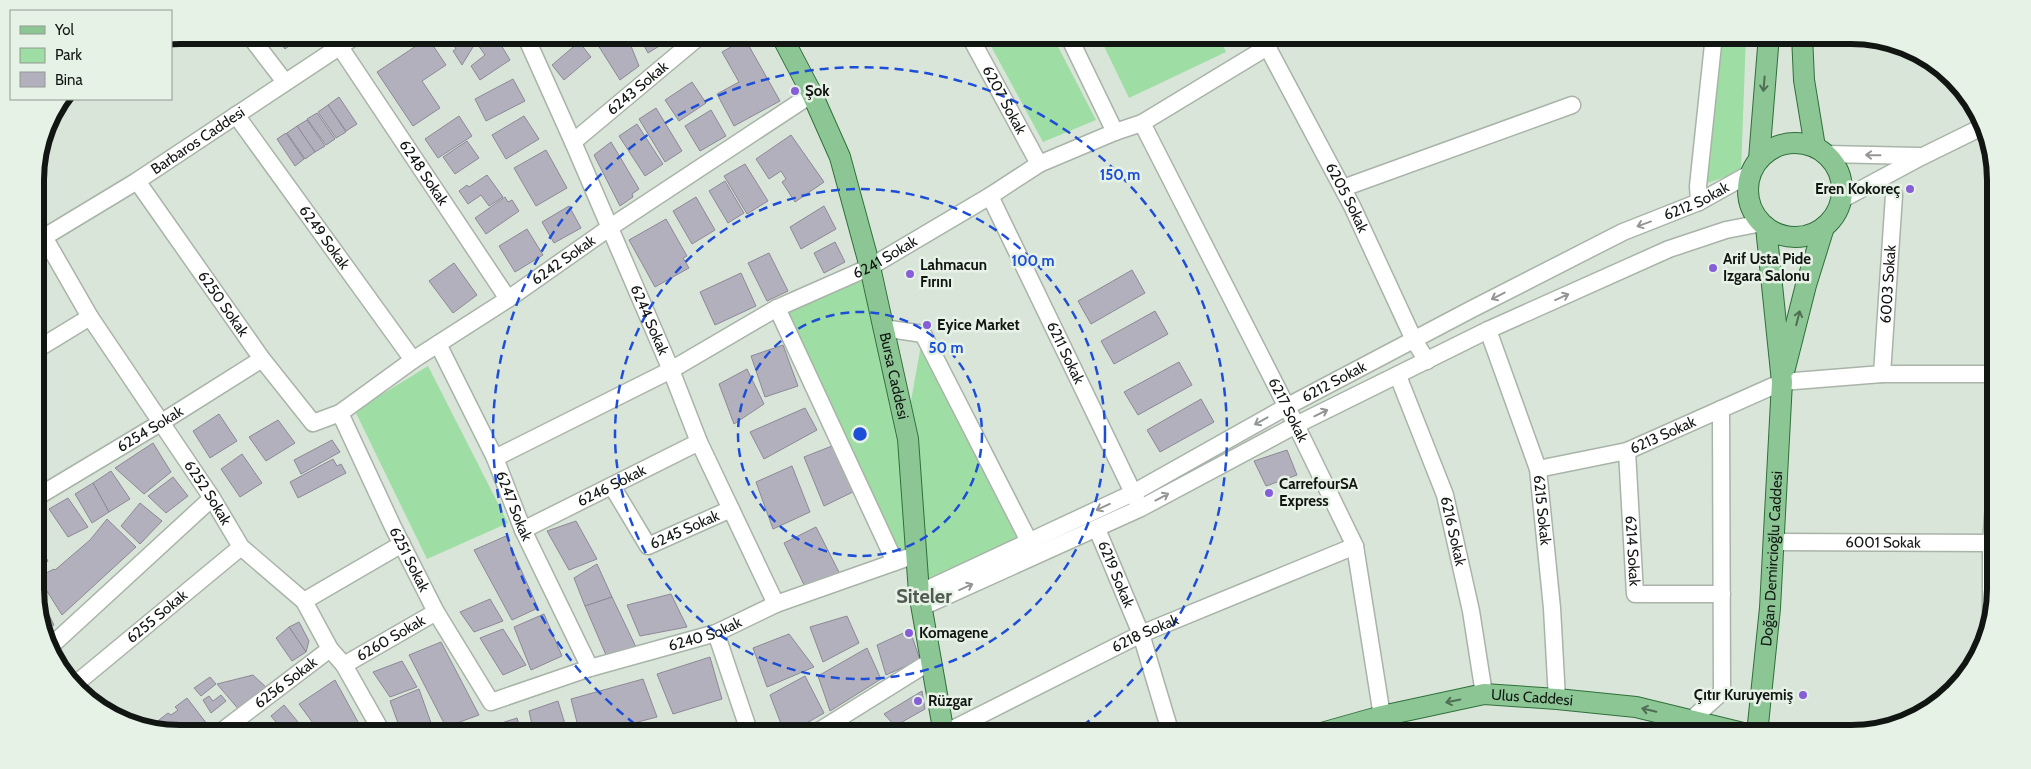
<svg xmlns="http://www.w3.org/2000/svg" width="2031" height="769" font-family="Cabin,sans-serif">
  <rect width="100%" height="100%" fill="#dae5da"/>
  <g fill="#9edda3">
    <path d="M985 35H1052L1096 120 1043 142Z"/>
    <path d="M1121 35H1218L1226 52 1129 98 1103 44Z"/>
    <path d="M1714 35H1746L1741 172 1698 186Z"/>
    <path d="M870 267 906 429 923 334 1029 542 919 593 915 547 895 562 777 308Z"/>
    <path d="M428 366 508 523 427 559 355 411Z"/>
  </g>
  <g fill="#b3b0bd" stroke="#8c8996">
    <path d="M274 35H303L285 49Z"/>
    <path d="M448 35H495L510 60 480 80 471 66 485 55 476 42 462 65 453 51 456 49Z"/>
    <path d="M542 35H555L545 43Z"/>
    <path d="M606 35H622L631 46 639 66 620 80 596 42Z"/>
    <path d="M638 35H666L669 40 648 53Z"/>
    <path d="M428 38 446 65 422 81 440 108 413 126 377 72Z"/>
    <path d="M745 39 780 101 734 126 717 94 739 82 722 52Z"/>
    <path d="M579 42 591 57 564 80 552 65Z"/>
    <path d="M513 79 525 101 486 121 475 99Z"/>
    <path d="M692 82 706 103 679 121 665 100Z"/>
    <path d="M339 97 357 124 346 131 328 105Z"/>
    <path d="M328 105 346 132 336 138 318 112Z"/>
    <path d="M656 108 682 151 665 162 639 119Z"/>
    <path d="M711 110 726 136 700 151 685 126Z"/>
    <path d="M317 113 335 139 326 145 307 119Z"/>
    <path d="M459 116 472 136 438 158 425 139Z"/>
    <path d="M524 116 539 139 506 159 492 135Z"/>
    <path d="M307 120 325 146 315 152 297 126Z"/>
    <path d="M637 124 663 164 645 176 619 136Z"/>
    <path d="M297 126 315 152 305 159 287 133Z"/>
    <path d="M286 133 304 159 295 166 277 139Z"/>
    <path d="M791 135 824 182 795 202 782 182 786 179 781 171 769 179 756 159Z"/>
    <path d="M467 141 479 158 455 174 443 157Z"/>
    <path d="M611 142 639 189 632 194 633 197 620 206 594 155Z"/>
    <path d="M546 150 567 188 536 206 514 168Z"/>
    <path d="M745 164 768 201 747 214 724 176Z"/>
    <path d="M487 175 503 197 489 206 481 195 468 204 459 191 467 185 469 187Z"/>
    <path d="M725 181 744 213 728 223 709 191Z"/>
    <path d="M505 197 508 202 512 200 519 211 486 234 475 218Z"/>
    <path d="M696 197 715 230 692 244 673 211Z"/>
    <path d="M569 206 581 228 554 243 542 222Z"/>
    <path d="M824 206 836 229 801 249 790 227Z"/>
    <path d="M666 219 687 256 683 258 689 268 655 287 629 240Z"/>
    <path d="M527 229 543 255 515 272 499 246Z"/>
    <path d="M835 242 845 262 824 273 814 253Z"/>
    <path d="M769 253 788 291 767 301 748 263Z"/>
    <path d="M454 263 477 295 453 313 429 281Z"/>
    <path d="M1132 270 1145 293 1091 324 1078 301Z"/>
    <path d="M741 273 756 306 715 325 700 292Z"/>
    <path d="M1155 311 1168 334 1114 364 1101 341Z"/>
    <path d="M783 345 798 386 765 397 751 356Z"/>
    <path d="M1179 362 1192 385 1138 415 1124 392Z"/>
    <path d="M747 369 764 404 734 424 719 384Z"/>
    <path d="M1201 399 1214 422 1160 452 1147 430Z"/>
    <path d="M805 408 817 430 764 459 750 432Z"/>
    <path d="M219 414 237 441 210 458 193 431Z"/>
    <path d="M278 420 295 443 266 461 249 437Z"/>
    <path d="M332 440 340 452 301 474 294 460Z"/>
    <path d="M153 443 171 472 144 494 115 468Z"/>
    <path d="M837 444 857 490 824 506 804 457Z"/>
    <path d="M1287 450 1297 475 1266 486 1254 461Z"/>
    <path d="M242 454 262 483 240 497 221 469Z"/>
    <path d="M333 459 337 466 341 464 346 473 298 498 290 482Z"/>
    <path d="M792 466 810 512 773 529 756 482Z"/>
    <path d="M111 471 130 499 109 512 93 483Z"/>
    <path d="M173 477 188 496 166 513 148 496Z"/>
    <path d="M93 483 109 512 92 523 75 494Z"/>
    <path d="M68 498 88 527 68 537 49 509Z"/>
    <path d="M140 503 162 521 140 544 121 526Z"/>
    <path d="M107 519 136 547 62 615 38 577 54 569 55 570 90 540Z"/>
    <path d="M576 521 597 559 569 570 547 531Z"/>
    <path d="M816 527 841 576 806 589 784 543Z"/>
    <path d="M506 536 538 608 512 620 474 550Z"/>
    <path d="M37 543 48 561 37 569Z"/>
    <path d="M597 564 612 597 585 606 574 578Z"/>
    <path d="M38 593 54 625 44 631 38 617Z"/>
    <path d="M671 594 687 627 640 636 627 605Z"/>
    <path d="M612 597 636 647 606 655 585 606Z"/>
    <path d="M490 599 503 621 474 632 460 612Z"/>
    <path d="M544 614 562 656 531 670 514 627Z"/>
    <path d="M847 616 859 643 823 662 810 627Z"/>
    <path d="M299 622 309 641 306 652 289 627Z"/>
    <path d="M289 627 306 652 292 661 276 638Z"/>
    <path d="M503 629 526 665 503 675 480 638Z"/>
    <path d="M910 630 920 660 886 675 877 645Z"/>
    <path d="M789 634 814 667 767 687 753 648Z"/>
    <path d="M441 642 479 715 446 727 409 655Z"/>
    <path d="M867 648 881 679 830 711 818 676Z"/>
    <path d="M710 657 722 699 673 714 657 674Z"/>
    <path d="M402 661 417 687 390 697 373 672Z"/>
    <path d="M253 675 268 689 240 711 217 684Z"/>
    <path d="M805 676 824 713 788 734H785L770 695Z"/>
    <path d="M210 677 216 684 201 696 194 688Z"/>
    <path d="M643 679 657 717 592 734H580L571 699Z"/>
    <path d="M335 680 358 722 344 734H321L299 704Z"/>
    <path d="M419 689 435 734H402L390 701Z"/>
    <path d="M922 691 925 709 895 726 884 714Z"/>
    <path d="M221 695 226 701 211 713 203 700 209 696 213 701Z"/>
    <path d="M187 698 207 724 196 733 193 728 186 734 151 729 150 727 168 713 171 715 178 710 175 707Z"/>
    <path d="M558 701 568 734H534L529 711Z"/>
    <path d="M284 705 303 728 295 734H286L271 716Z"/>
    <path d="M517 718 522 734H491L489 727Z"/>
    <path d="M861 722 868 734H841Z"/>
    <path d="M723 724 726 734H689Z"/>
  </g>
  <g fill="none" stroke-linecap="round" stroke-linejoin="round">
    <g stroke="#a9b4a9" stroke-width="19">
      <g id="minor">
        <path d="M249 35 285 82"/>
        <path id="s1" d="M525 35 573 142 671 370 699 442 776 604"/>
        <path id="s2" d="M969 35 1039 164"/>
        <path d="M1068 35 1115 132"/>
        <path id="s3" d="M1261 35 1352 206 1414 340 1427 361"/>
        <path id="s4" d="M340 47 508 299"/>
        <path id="s5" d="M236 115 413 360"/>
        <path id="s6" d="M1142 123 1296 425 1355 546 1382 716"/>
        <path id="s7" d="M573 142 701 35"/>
        <path d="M1825 154 1919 156"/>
        <path id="s8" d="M137 181 262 359 313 423 340 413 413 360 508 299 609 228 812 94"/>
        <path d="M1343 188 1572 105"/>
        <path id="s9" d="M990 196 1138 503"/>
        <path d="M1841 200 1921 157 1980 128"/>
        <path d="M1699 202 1698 186 1714 35"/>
        <path id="s10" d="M36 223 90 317 212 498 241 547 304 601 330 649 344 665 383 734"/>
        <path id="s11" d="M36 242 137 181 357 35"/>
        <path d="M777 308 895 562"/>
        <path d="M883 328 923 334 1034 551"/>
        <path id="s12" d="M1488 330 1538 469 1552 608 1557 699"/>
        <path id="s13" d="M438 344 495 458 523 530 590 668"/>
        <path d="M36 350 90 317"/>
        <path id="s14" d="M1882 374 1894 195"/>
        <path id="s15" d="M1398 376 1445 495 1471 611 1484 694"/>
        <path id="s16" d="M340 413 393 527 436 612 491 702 590 668 716 633 776 604 915 555"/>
        <path id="s17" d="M1627 451 1635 594H1722"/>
        <path id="s18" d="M495 458 671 370 777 308 870 267 990 196 1039 164 1115 132 1142 123 1269 46"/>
        <path id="s19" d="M1538 469 1627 451 1782 382 1882 374H1995"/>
        <path id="s20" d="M612 486 648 546 731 509"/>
        <path id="s21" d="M37 497 162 422 262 359"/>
        <path id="s22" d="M1097 529 1141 634 1171 734"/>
        <path id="s23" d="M523 530 699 442"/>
        <path id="s24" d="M1774 542 1991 543"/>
        <path id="s25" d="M919 593 1133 493 1286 407 1472 309 1623 232 1699 202 1751 173"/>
        <path d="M304 601 402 544"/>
        <path d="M922 607 1141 508 1296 425 1488 330 1669 249 1726 230 1762 223"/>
        <path d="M1991 620V543L1996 478"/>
        <path d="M716 633 750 734"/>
        <path d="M52 645 212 498"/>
        <path id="s26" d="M344 665 436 612"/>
        <path id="s27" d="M73 686 241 547"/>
        <path d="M1691 720 1722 692 1721 409"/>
        <path id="s28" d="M218 734 330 649"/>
        <path d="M814 734 931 661"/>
        <path id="s29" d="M943 734 1141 634 1355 546"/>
      </g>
    </g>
    <g stroke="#2f703a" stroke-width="22">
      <g id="major">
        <path id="s30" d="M781 35 812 94 840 157 870 267 908 439 919 593 944 734"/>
        <path d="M1802 35 1804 80 1815 147"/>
        <circle cx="1795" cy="190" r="47"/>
        <path d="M1759 159 1769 35"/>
        <path d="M1785 368 1806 285 1824 227"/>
        <path id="s31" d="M1318 734 1382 716 1484 694 1557 699 1636 707 1747 734"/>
        <path id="s32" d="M1757 734 1770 608 1782 382 1766 227"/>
      </g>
    </g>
    <use href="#minor" stroke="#fff" stroke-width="16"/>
    <use href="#major" stroke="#8cc695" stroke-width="20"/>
  </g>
  <defs><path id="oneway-shaft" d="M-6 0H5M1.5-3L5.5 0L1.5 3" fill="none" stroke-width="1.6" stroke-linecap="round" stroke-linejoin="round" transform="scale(1.25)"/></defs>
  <g stroke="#4f6e54">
    <use href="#oneway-shaft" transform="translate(1764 84) rotate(95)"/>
    <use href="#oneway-shaft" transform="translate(1798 318) rotate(-76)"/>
    <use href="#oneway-shaft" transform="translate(1453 701) rotate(168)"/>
    <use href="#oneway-shaft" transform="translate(1649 710) rotate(-167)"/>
  </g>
  <g stroke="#949695">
    <use href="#oneway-shaft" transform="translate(1873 155) rotate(-179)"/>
    <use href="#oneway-shaft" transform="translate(1644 224) rotate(160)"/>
    <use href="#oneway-shaft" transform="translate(1498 296) rotate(153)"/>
    <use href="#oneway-shaft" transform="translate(1562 297) rotate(-24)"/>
    <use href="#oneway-shaft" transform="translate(1321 413) rotate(-26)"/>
    <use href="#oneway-shaft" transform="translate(1261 421) rotate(151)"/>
    <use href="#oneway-shaft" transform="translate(1162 497) rotate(-28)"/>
    <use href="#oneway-shaft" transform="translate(1103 507) rotate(155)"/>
    <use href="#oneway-shaft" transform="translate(966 587) rotate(-24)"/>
  </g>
  <g fill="none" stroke="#1d4ed8" stroke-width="2.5" stroke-dasharray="9 6">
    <circle cx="860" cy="434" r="122"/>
    <circle cx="860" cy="434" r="245"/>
    <path d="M647 733A367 367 0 1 1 1073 733"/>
  </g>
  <g fill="#865ed8" stroke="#e7f2e7" stroke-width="2">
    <circle cx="795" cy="91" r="5"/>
    <circle cx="1910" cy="189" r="5"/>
    <circle cx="1713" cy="268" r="5"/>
    <circle cx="910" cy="274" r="5"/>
    <circle cx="927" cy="325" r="5"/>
    <circle cx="1269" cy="493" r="5"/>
    <circle cx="909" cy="633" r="5"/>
    <circle cx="1803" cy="695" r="5"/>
    <circle cx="918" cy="701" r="5"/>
  </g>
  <g text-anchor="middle" stroke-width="5" stroke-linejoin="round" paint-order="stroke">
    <g font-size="15" fill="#121613" stroke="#e7f2e7">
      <text dy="5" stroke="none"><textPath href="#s7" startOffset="84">6243 Sokak</textPath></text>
      <text dy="5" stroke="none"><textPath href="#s2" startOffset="74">6207 Sokak</textPath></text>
      <text dy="5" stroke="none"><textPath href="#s11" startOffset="191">Barbaros Caddesi</textPath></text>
      <text dy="5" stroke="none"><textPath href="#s4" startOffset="151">6248 Sokak</textPath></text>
      <text dy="5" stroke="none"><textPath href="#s3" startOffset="184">6205 Sokak</textPath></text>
      <text dy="5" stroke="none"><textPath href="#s25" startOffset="871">6212 Sokak</textPath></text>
      <text dy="5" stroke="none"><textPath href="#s5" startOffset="151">6249 Sokak</textPath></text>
      <text dy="5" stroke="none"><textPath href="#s18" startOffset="439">6241 Sokak</textPath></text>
      <text dy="5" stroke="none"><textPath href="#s8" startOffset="599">6242 Sokak</textPath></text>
      <text dy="5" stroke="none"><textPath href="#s14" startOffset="90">6003 Sokak</textPath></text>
      <text dy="5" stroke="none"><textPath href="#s8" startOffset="150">6250 Sokak</textPath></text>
      <text dy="5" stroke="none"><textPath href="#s1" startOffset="311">6244 Sokak</textPath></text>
      <text dy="5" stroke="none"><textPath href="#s9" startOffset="174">6211 Sokak</textPath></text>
      <text dy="5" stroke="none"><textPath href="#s30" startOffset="361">Bursa Caddesi</textPath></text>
      <text dy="5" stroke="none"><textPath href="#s25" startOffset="466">6212 Sokak</textPath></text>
      <text dy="5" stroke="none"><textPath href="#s6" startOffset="322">6217 Sokak</textPath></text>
      <text dy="5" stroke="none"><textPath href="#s21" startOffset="132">6254 Sokak</textPath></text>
      <text dy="5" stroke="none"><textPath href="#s19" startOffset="130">6213 Sokak</textPath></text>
      <text dy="5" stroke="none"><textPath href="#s23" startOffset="99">6246 Sokak</textPath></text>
      <text dy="5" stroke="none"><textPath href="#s10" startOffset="320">6252 Sokak</textPath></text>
      <text dy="5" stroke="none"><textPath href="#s13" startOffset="179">6247 Sokak</textPath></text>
      <text dy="5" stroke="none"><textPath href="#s12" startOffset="189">6215 Sokak</textPath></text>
      <text dy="5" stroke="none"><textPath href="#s20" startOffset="110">6245 Sokak</textPath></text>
      <text dy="5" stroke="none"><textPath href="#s15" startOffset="165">6216 Sokak</textPath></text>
      <text dy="5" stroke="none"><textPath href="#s24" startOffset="109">6001 Sokak</textPath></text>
      <text dy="5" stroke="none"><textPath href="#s17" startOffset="100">6214 Sokak</textPath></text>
      <text dy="5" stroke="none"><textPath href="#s32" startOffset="176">Doğan Demircioğlu Caddesi</textPath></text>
      <text dy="5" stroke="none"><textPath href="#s16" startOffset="162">6251 Sokak</textPath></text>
      <text dy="5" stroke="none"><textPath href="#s22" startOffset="49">6219 Sokak</textPath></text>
      <text dy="5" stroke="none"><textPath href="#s27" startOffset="109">6255 Sokak</textPath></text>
      <text dy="5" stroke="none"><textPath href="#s16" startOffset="551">6240 Sokak</textPath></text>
      <text dy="5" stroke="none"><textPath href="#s29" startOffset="226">6218 Sokak</textPath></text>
      <text dy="5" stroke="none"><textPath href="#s26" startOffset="54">6260 Sokak</textPath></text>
      <text dy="5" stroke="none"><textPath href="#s28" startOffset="85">6256 Sokak</textPath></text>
      <text dy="5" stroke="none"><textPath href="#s31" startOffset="219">Ulus Caddesi</textPath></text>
    </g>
    <g font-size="15" font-weight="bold" fill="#121613" stroke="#e7f2e7" text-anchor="start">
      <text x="805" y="96">Şok</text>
      <text x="1900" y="194" text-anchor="end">Eren Kokoreç</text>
      <text x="1723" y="264">Arif Usta Pide<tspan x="1723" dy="17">Izgara Salonu</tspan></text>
      <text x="920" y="270">Lahmacun<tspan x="920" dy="17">Fırını</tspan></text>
      <text x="937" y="330">Eyice Market</text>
      <text x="1279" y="489">CarrefourSA<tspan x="1279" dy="17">Express</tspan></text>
      <text x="919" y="638">Komagene</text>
      <text x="1793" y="700" text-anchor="end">Çıtır Kuruyemiş</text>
      <text x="928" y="706">Rüzgar</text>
    </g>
    <g font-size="20" font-weight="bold" fill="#505a50" stroke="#e7f2e7">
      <text x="924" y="603">Siteler</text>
    </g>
  </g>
  <path d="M0 0H2031V769H0ZM180 44H1851A136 136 0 0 1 1987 180V589A136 136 0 0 1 1851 725H180A136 136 0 0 1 44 589V180A136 136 0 0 1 180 44Z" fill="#e7f2e7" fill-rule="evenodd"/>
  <path fill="none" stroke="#121613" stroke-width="6" d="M180 44H1851A136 136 0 0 1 1987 180V589A136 136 0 0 1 1851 725H180A136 136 0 0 1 44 589V180A136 136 0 0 1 180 44Z"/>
  <circle cx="860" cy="434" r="8" fill="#1d4ed8" stroke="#e7f2e7" stroke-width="2.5"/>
  <g font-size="15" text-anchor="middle" font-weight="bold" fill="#1d4ed8" stroke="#e7f2e7" stroke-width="5" stroke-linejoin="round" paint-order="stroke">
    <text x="1120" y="180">150 m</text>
    <text x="1033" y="266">100 m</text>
    <text x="946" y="353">50 m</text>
  </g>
  <rect x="10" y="10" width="162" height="90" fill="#e7f2e7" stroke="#929a92"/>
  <rect x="20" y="26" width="25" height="8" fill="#8cc695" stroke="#929a92"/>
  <text x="55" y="35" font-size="15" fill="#121613">Yol</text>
  <rect x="20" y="48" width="25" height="15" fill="#9edda3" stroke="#929a92"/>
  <text x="55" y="60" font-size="15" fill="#121613">Park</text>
  <rect x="20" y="72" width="25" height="15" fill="#b3b0bd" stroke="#929a92"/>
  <text x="55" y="85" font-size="15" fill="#121613">Bina</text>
</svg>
